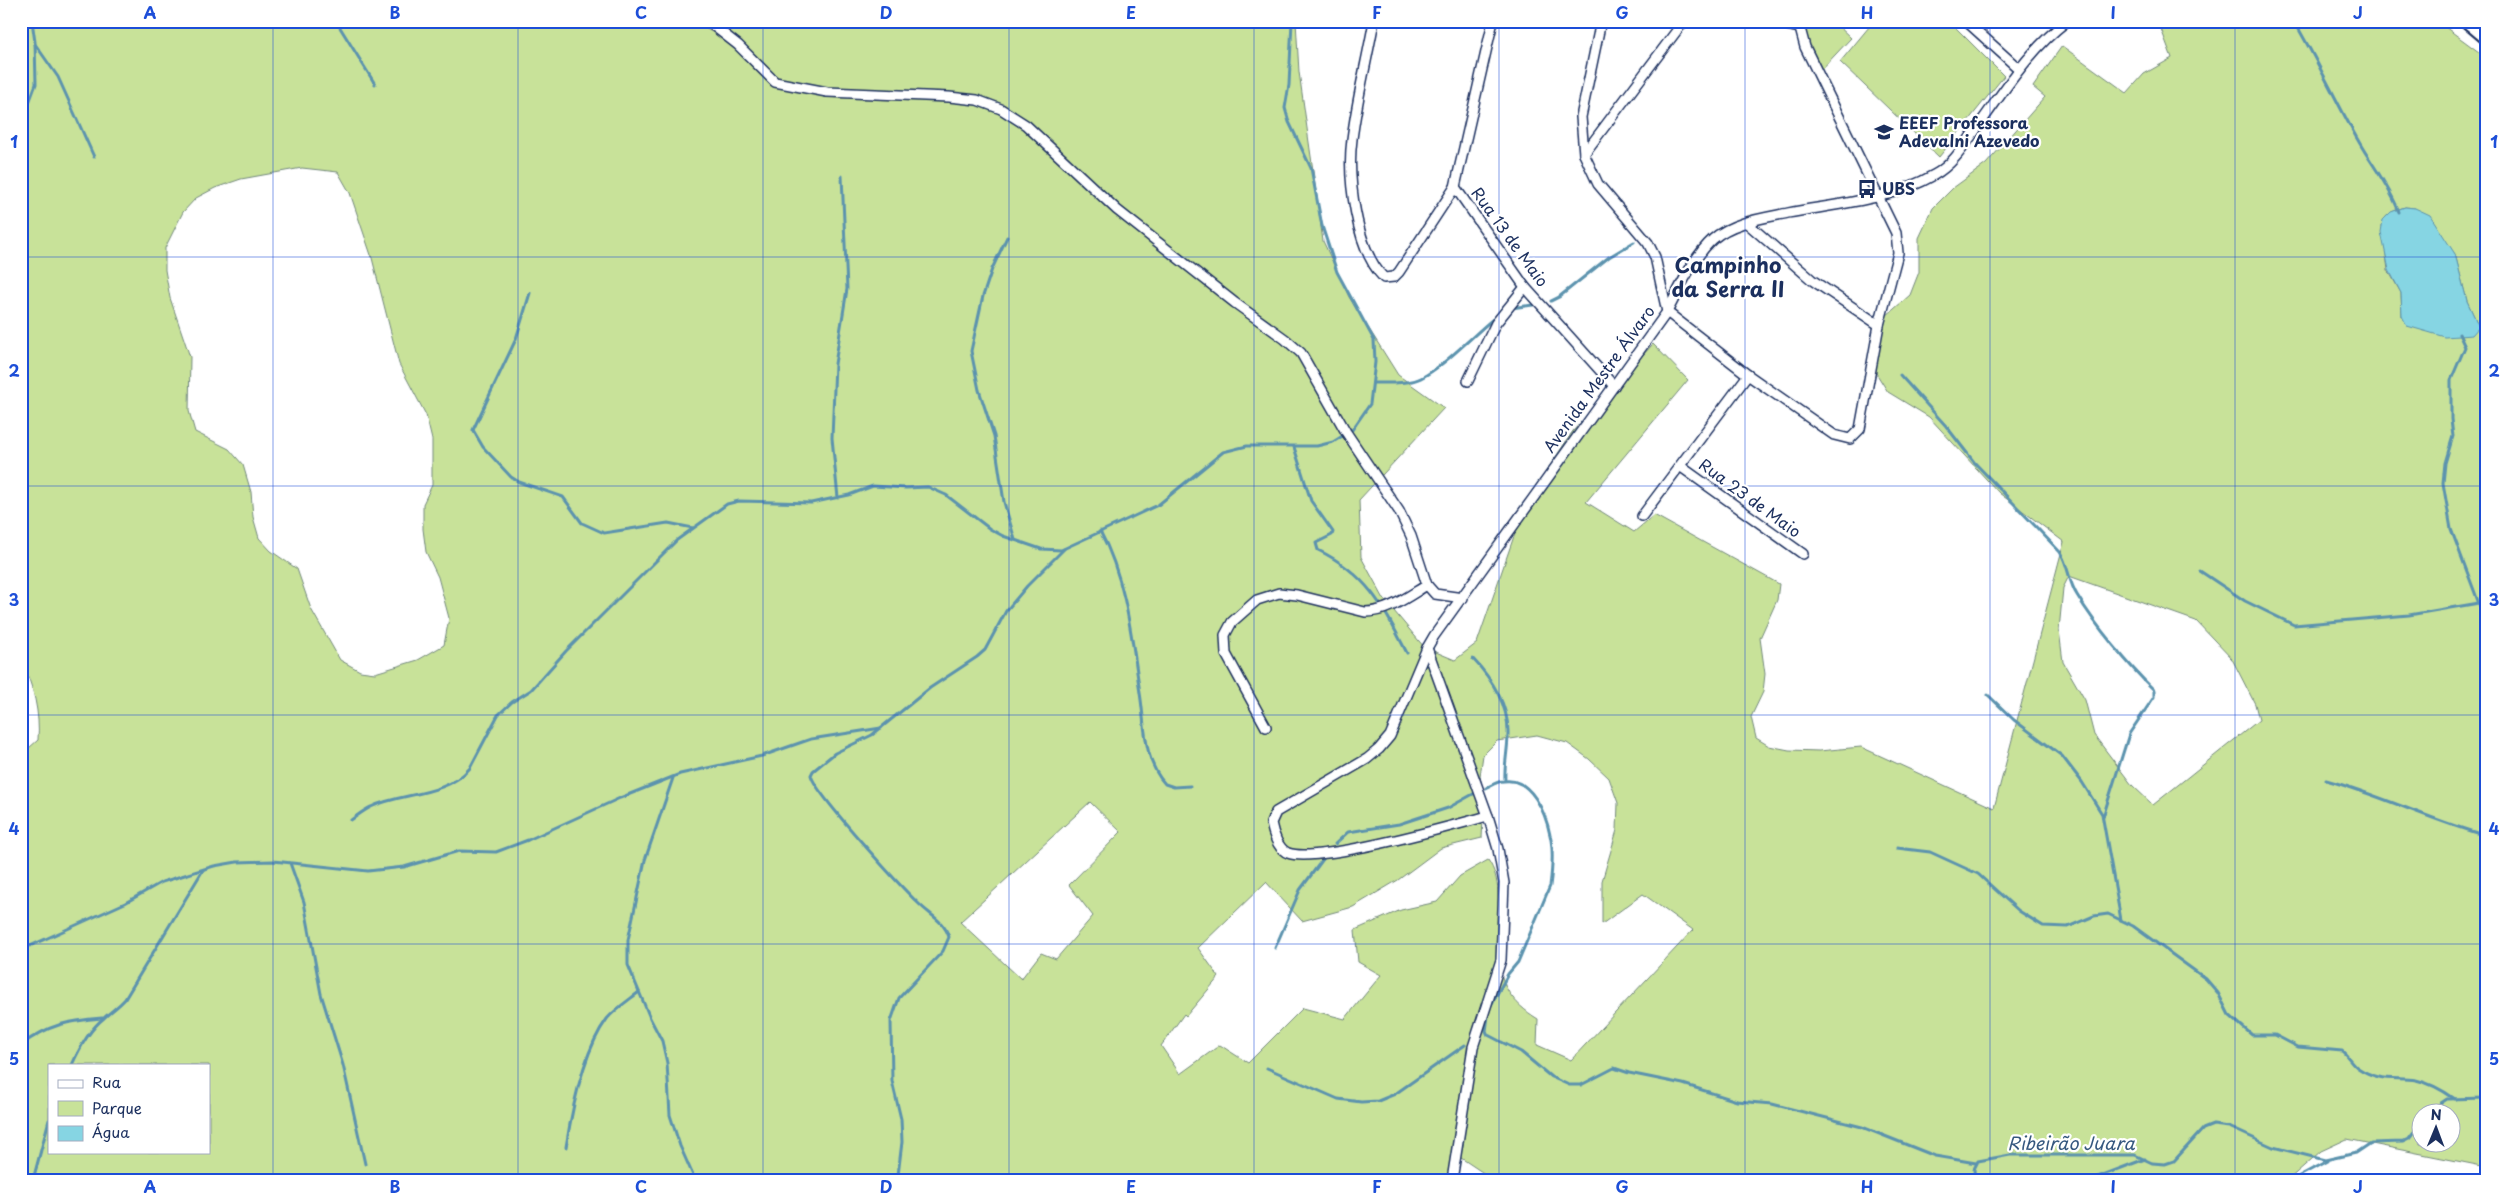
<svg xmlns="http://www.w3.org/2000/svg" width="2508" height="1201" font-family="'Playpen Sans',sans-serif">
  <rect width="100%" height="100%" fill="#fff"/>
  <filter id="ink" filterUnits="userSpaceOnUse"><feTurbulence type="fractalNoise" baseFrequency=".02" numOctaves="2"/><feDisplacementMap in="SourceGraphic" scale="10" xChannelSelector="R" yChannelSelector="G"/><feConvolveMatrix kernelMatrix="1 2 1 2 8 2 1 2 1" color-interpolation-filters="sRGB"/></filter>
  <g filter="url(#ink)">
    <g fill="#c8e299" stroke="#72887c" fill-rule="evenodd">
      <path d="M21 21H1296L1299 72 1323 241 1349 297 1398 375 1444 408 1359 500 1361 557 1384 599 1424 647 1455 660 1477 643 1513 539 1535 488 1573 431 1653 344 1688 380 1586 502 1634 532 1654 515 1779 584 1777 600 1760 638 1765 674 1763 692 1751 717 1756 738 1769 746 1789 750 1819 751 1861 747 1994 808 2064 542 1999 493 1929 417 1888 392 1876 373 1874 364 1886 316 1910 295 1919 272V238L1933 208 1953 188 1986 164 2045 97 2033 87 2062 46 2127 93 2144 74 2172 58 2158 21H2437L2487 58V1167L2347 1139 2321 1151 2288 1180H1494L1455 1154 1451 1180H21V755L38 740C40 714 34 685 21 662ZM302 168 338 172 350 193 372 258 399 364 426 415 432 440V485L423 504V529L426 552 438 577 449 618 444 645 418 660 375 673 360 671 340 660 311 609 297 569 271 551 259 538 253 517 251 492 243 465 229 449 195 432 189 411 190 357 170 298 165 270V248L183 212 196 198 215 188 241 179ZM2405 207 2415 208 2455 254 2467 301 2479 327 2402 316 2401 293 2388 270 2382 225C2384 214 2395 210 2405 207ZM2069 576 2196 621 2232 659 2255 704 2259 720 2153 805 2132 785 2094 735 2085 700 2063 662 2059 630 2063 588ZM1537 735 1567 743 1589 759 1609 778 1618 803 1617 830 1602 881V924L1643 894 1693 930 1571 1060 1537 1045 1538 1019C1482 985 1504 946 1498 892 1497 880 1495 870 1488 860L1460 876 1437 902 1401 910 1355 930 1358 962 1381 975 1345 1019 1303 1008 1248 1063 1220 1045 1180 1074 1161 1046 1184 1014 1186 1016 1219 977 1198 948 1266 882 1302 921 1353 907 1398 880 1441 848 1482 838 1484 799 1480 776 1483 755 1497 741ZM1090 802 1121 832 1069 885 1093 916 1056 959 1041 953 1021 979 960 922ZM49 1065H209V1152H49ZM2420 1114H2450V1144H2420Z"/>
      <path d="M1813 21H1833L1851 38 1820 71 1801 28Z"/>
      <path d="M1874 21H1949L2004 76 1939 157 1840 62Z"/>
    </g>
    <path fill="#86d5e3" stroke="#5b93ae" d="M2405 207 2415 208 2430 215 2455 254 2467 301 2479 327 2472 335 2445 337 2407 326 2402 316 2401 293 2389 270 2381 232 2383 220 2391 212Z"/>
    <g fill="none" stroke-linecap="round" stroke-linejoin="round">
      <g stroke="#5b93ae" stroke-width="3">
        <path d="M336 21 375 84"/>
        <path d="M2294 21C2318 61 2336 102 2359 142 2372 165 2390 187 2399 212"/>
        <path d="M35 44 58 77 94 157"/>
        <path d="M21 124 36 84 35 42 32 21"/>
        <path d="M1007 237 992 269 983 296 971 351 979 390 994 436 1004 502 1015 540"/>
        <path d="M21 264 23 277"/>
        <path d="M530 293 516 339 473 430 483 447 511 477 519 482 563 497 582 523 604 533 668 523 693 528"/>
        <path d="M1551 301 1559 297 1609 257 1634 242"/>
        <path d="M1511 308 1533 305"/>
        <path d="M2459 334 2465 347 2451 380V419L2453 436 2445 463 2443 483 2451 529 2487 625"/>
        <path d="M1900 375 1946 426 1974 462 2060 552C2069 566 2068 581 2077 595 2095 625 2129 666 2154 690V697L2129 734 2103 817"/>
        <path d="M1373 383C1385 383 1399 384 1412 381 1433 378 1475 333 1493 319"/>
        <path d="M1294 447 1311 501 1333 532 1332 535 1316 543 1318 550C1367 574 1383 606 1407 653"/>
        <path d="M838 498 832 438 835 364 847 289 842 176"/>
        <path d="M1100 531C1126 579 1132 639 1140 693 1145 723 1143 760 1165 784L1174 787 1190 786"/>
        <path d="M2200 571 2245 601 2294 625 2409 615 2479 603"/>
        <path d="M1473 659C1492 679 1509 706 1508 734 1508 750 1504 765 1505 780"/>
        <path d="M1988 695 2014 720 2062 756 2082 782 2102 814 2121 920"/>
        <path d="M673 778 645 860 628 940V965L650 1018 662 1041 667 1063 670 1115 680 1146 695 1180"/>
        <path d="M2326 780C2381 795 2432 821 2487 836"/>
        <path d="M1486 788C1492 785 1498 781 1504 781 1532 777 1546 815 1550 835 1554 851 1552 871 1550 886L1518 962 1508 974 1490 1007"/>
        <path d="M351 820C357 816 364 810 371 807 403 792 445 797 470 768L498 715 512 702 531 690 566 651 677 540 727 504 739 501 811 503 849 495 873 486 906 488 928 487 946 495 990 529 1003 536 1041 549 1061 550 1158 505 1223 452 1247 446H1317L1333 442 1352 430 1370 404 1375 362 1374 340 1337 272 1322 226 1311 168 1289 122 1285 108 1289 85 1292 21"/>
        <path d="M1335 844 1348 832 1399 824 1448 808 1475 793"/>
        <path d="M1897 848 1930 852 1978 874 2019 911 2043 926 2068 927 2094 916 2108 914 2133 926 2206 979 2218 993 2229 1015 2252 1035H2275L2298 1047 2342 1051C2348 1056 2352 1064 2358 1068 2379 1082 2395 1077 2416 1080 2430 1083 2444 1091 2455 1099"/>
        <path d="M290 863 304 902 321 994 343 1065 365 1164"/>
        <path d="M1275 948 1300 890 1326 855"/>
        <path d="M21 950 125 903 162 882 214 866 237 862 273 861 368 871 404 867 459 851 496 852 528 840 620 798 680 774 762 756 811 739 881 728"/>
        <path d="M1488 1016 1486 1031 1488 1035 1521 1052 1551 1077 1569 1085H1581L1614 1068 1629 1073 1683 1084 1737 1101 1772 1104 1862 1127 1935 1156 1976 1163"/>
        <path d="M21 1045C50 1024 68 1021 102 1018"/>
        <path d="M72 1065C79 1049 90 1029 104 1018 111 1011 118 1007 125 999L203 870"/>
        <path d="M1267 1068 1338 1099 1361 1102 1378 1101 1395 1094 1465 1045"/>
        <path d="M2437 1114 2441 1103 2447 1099 2487 1098"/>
        <path d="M566 1147C572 1109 584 1050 607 1019 615 1009 629 1000 639 992"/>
        <path d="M898 1175 902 1142 901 1119 892 1081 891 1021 899 998 943 951 949 937C944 921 930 915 919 904 901 887 814 792 811 775L813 771 835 753 872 735 930 688 977 657 985 650 1006 611 1027 586 1064 549"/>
        <path d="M33 1180 49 1120"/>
        <path d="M1975 1180 1974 1169 1978 1161 2010 1155H2135L2152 1163 2165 1164 2174 1161 2203 1129 2213 1125 2229 1127 2273 1147 2325 1160 2356 1153 2371 1143 2403 1142 2409 1139 2420 1125"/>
        <path d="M2090 1180 2145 1159"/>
        <path d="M2292 1180 2327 1161"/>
      </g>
      <g stroke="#1b2f5e" stroke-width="12">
        <g id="street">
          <path d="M704 21 715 27 738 45 775 82 827 92 949 97 977 100 1001 109 1026 125 1117 210 1235 303 1285 339 1301 353 1346 432 1399 511 1411 536 1427 585 1435 594 1463 598"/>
          <path d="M1374 21C1367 60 1357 99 1352 139 1347 177 1356 250 1384 278L1394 277 1399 272 1455 187"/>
          <path d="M1493 21 1455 187 1525 287 1614 386"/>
          <path d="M1601 21 1581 117 1584 154 1598 184 1648 243 1655 257 1667 312 1748 375 1834 435 1850 439 1860 429 1879 325 1898 253 1896 233 1805 47 1798 21"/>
          <path d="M1770 21 1799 28"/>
          <path d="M1966 21 2019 69"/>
          <path d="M1584 154 1684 21"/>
          <path d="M1747 223 1812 280 1879 325"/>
          <path d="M1468 381 1496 323 1525 287"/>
          <path d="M1680 466 1803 554"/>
          <path d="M1642 516 1748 375"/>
          <path d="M1427 648 1488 816 1498 849 1504 883 1501 960 1473 1047 1452 1180"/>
          <path d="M1266 727 1226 654 1225 635 1232 622 1257 600 1279 593 1297 595 1365 612C1388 612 1407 597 1427 585"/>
          <path d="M1488 816C1451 826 1318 864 1288 853 1278 849 1273 833 1271 823L1276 812 1367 759 1379 749 1390 736 1427 648 1434 636 1667 312C1680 288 1693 257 1713 239 1732 222 1764 218 1788 213 1836 204 1891 200 1934 175 1954 164 1966 143 1979 125 2006 88 2030 49 2067 21"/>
        </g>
      </g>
      <g stroke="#1b2f5e" stroke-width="18">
        <path id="primary" d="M2468 21 2487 37"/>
      </g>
      <use href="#street" stroke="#fff" stroke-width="9"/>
      <use href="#primary" stroke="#fff" stroke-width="14"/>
    </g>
  </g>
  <path fill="none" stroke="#1d4ed8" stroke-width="1" stroke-opacity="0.55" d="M273 21V1180M518 21V1180M763 21V1180M1009 21V1180M1254 21V1180M1499 21V1180M1745 21V1180M1990 21V1180M2235 21V1180M21 257H2487M21 486H2487M21 715H2487M21 944H2487"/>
  <defs>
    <g id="school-bare" transform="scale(1.5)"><path d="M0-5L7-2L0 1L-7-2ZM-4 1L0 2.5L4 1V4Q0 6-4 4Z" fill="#1b2f5e" stroke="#fff" stroke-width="2.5" paint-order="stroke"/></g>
    <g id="bus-bare" transform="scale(1.5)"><path d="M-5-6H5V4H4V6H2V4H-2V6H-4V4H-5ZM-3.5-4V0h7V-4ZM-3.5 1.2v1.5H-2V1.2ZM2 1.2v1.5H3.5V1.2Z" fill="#1b2f5e" stroke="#fff" stroke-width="2.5" paint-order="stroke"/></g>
  </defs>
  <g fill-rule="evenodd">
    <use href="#school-bare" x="1884" y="132"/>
    <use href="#bus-bare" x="1867" y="189"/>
  </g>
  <g text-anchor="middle" stroke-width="4.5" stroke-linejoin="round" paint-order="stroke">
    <g font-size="16" font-weight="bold" fill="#1b2f5e" stroke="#fff" text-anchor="start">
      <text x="1899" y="129">EEEF Professora<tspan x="1899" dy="18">Adevalni Azevedo</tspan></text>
      <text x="1882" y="195">UBS</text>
    </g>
    <g font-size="16" fill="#1b2f5e" stroke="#fff">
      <text transform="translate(1510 237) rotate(54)" y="6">Rua 13 de Maio</text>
      <text transform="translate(1599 379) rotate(-54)" y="6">Avenida Mestre Álvaro</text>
      <text transform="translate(1750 498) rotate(36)" y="6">Rua 23 de Maio</text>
    </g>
    <g font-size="18" font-style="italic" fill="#36587f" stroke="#fff">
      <text x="2071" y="1150">Ribeirão Juara</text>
    </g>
    <g font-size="21" font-weight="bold" fill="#1b2f5e" stroke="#fff">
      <text x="1728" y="273">Campinho<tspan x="1728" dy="24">da Serra II</tspan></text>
    </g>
  </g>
  <rect width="2508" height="1201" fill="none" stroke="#fff" stroke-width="55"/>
  <rect x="48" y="1064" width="162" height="90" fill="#ffffff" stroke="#a4acbf"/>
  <rect x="58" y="1080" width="25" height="8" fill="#ffffff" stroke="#a4acbf"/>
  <text x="92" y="1088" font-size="15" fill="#1b2f5e">Rua</text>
  <rect x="58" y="1101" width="25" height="15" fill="#c8e299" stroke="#a4acbf"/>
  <text x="92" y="1114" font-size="15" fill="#1b2f5e">Parque</text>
  <rect x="58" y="1126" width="25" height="15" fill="#86d5e3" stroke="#a4acbf"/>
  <text x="92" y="1138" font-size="15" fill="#1b2f5e">Água</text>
  <g transform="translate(2436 1128) rotate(1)"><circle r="24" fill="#ffffff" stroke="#a4acbf"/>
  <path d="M0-4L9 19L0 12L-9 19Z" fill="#1b2f5e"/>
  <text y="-8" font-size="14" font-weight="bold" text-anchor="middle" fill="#1b2f5e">N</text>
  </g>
  <rect x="28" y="28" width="2452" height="1146" fill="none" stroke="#1d4ed8" stroke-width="2"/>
  <g font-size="16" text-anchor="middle" font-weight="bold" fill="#1d4ed8">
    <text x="150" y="19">A</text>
    <text x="395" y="19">B</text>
    <text x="641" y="19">C</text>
    <text x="886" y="19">D</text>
    <text x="1131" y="19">E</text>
    <text x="1377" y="19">F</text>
    <text x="1622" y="19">G</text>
    <text x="1867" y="19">H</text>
    <text x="2113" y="19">I</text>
    <text x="2358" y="19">J</text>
    <text x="14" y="148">1</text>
    <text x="2494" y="148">1</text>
    <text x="14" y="377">2</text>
    <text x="2494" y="377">2</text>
    <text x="14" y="606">3</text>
    <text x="2494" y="606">3</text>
    <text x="14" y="835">4</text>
    <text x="2494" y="835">4</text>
    <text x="14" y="1065">5</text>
    <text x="2494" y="1065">5</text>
    <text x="150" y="1193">A</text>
    <text x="395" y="1193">B</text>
    <text x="641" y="1193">C</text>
    <text x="886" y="1193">D</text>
    <text x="1131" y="1193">E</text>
    <text x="1377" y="1193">F</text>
    <text x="1622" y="1193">G</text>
    <text x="1867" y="1193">H</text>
    <text x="2113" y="1193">I</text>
    <text x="2358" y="1193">J</text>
  </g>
</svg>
